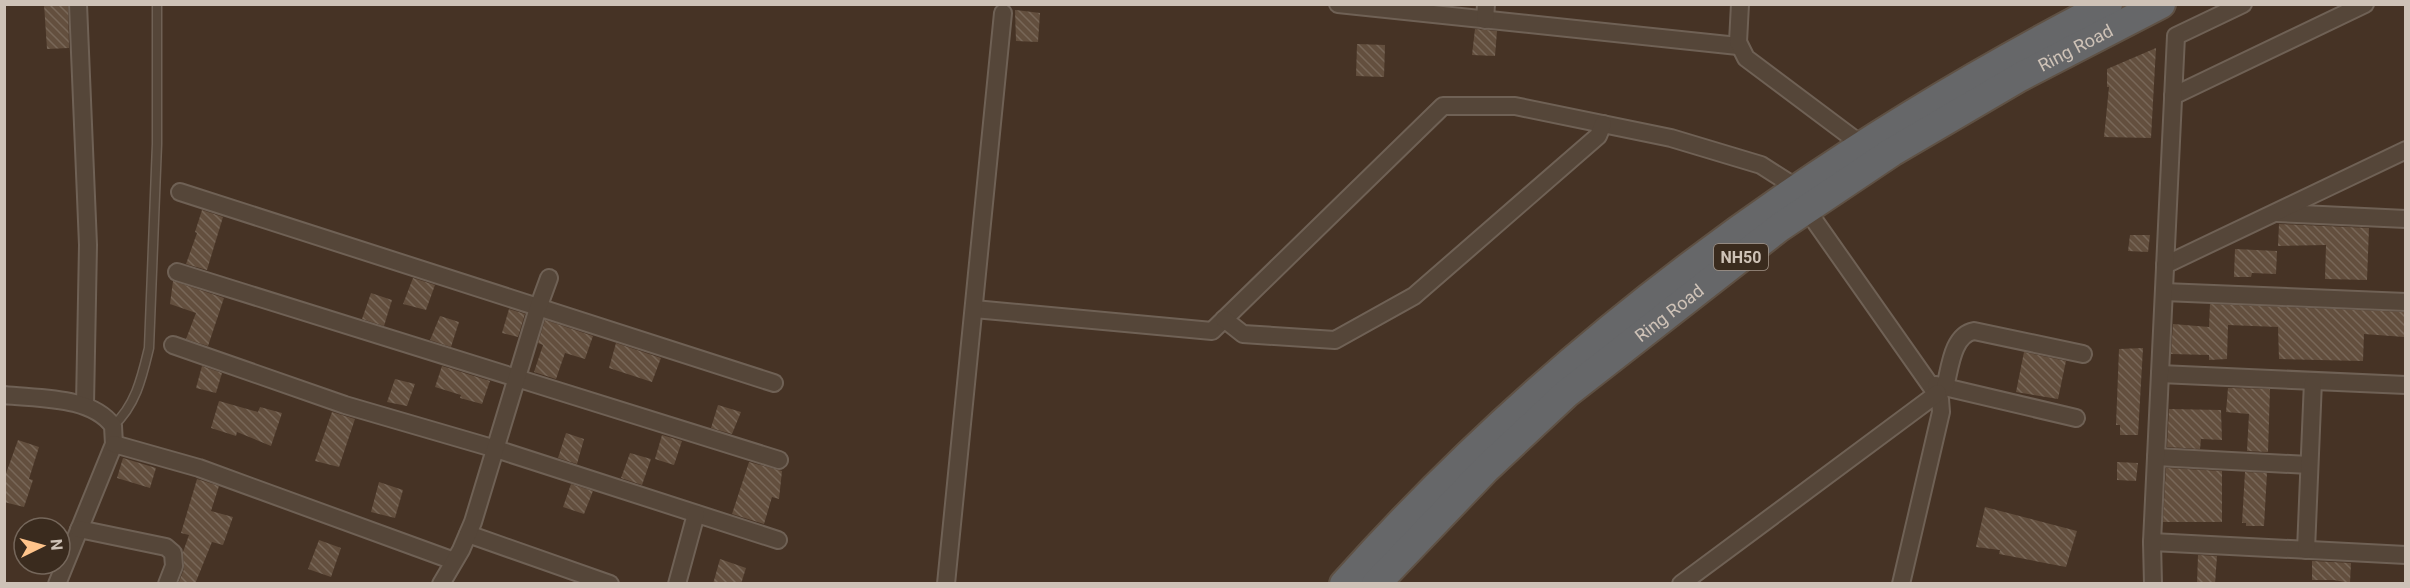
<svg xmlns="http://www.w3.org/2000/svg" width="2410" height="588" font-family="Roboto,sans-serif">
  <defs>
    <pattern id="building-back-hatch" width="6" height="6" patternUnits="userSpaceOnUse" patternTransform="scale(1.5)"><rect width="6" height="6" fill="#634f3e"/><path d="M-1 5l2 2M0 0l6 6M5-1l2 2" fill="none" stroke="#786758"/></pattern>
  </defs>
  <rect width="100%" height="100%" fill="#463325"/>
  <g fill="url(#building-back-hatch)">
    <path d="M44 4H68L69 48 47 49Z"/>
    <path d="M1015 10 1040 13 1038 42 1016 41Z"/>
    <path d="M1475 29 1497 31 1495 56 1472 55Z"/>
    <path d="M1357 44 1385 45 1384 77 1356 76Z"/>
    <path d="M2156 48 2151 138 2104 137 2109 87H2107V69Z"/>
    <path d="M202 210 223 217 207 270 186 264 197 233 195 232Z"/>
    <path d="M2279 224 2369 228 2367 280 2325 279 2326 245 2278 246Z"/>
    <path d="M2130 235H2150L2148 252 2128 251Z"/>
    <path d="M2235 249 2277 251 2276 274 2252 273 2251 277H2234Z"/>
    <path d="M413 278 435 285 426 310 403 304Z"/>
    <path d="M173 281 224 298 208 346 186 339 196 313 170 304Z"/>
    <path d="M371 293 392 300 384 326 362 319Z"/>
    <path d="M2210 304 2405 312 2404 337 2364 334 2363 361 2279 359 2278 327 2228 325 2227 359 2209 360V355L2171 354 2173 324 2209 327Z"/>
    <path d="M509 309 525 314 518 337 502 333Z"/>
    <path d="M440 316 459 322 451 347 430 340Z"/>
    <path d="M545 320 593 336 585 359 565 353 556 379 534 372 543 345 538 343Z"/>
    <path d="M616 343 661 358 652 382 609 368Z"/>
    <path d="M2143 348 2138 435H2120V425H2116L2119 349Z"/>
    <path d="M2024 352 2066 361 2058 399 2016 392Z"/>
    <path d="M202 366 222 373 216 393 196 388Z"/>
    <path d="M442 366 490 381 482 404 460 398 461 395 435 387Z"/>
    <path d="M395 379 415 384 407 406 387 402Z"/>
    <path d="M2228 388 2270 389 2268 452 2247 451 2249 414 2226 412Z"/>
    <path d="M219 401 258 412 260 407 282 413 271 446 237 432 236 436 211 428Z"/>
    <path d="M718 405 741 412 732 434 711 428Z"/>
    <path d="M2169 409 2221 410 2222 440 2201 439 2200 449 2167 447Z"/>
    <path d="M332 412 355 419 339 467 315 461Z"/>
    <path d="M566 433 584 439 577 464 558 458Z"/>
    <path d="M662 435 682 441 674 465 655 459Z"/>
    <path d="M18 440 39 447 29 479 33 480 24 507 4 502V479Z"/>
    <path d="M630 453 651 459 642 485 621 478Z"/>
    <path d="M123 458 156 468 150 488 117 478Z"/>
    <path d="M749 462 782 471 779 499 772 497 764 524 732 514Z"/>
    <path d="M2117 462 2138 463 2136 481 2117 480Z"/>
    <path d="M2166 468 2222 471V522H2163Z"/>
    <path d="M2245 472 2267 473 2264 526H2246V523H2242Z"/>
    <path d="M197 479 219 486 211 511 233 517 223 545 212 542 195 584H178L184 569 183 552 189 535 181 533Z"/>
    <path d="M379 482 403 490 395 518 371 512Z"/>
    <path d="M571 484 593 491 584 514 563 507Z"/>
    <path d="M1985 507 2077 531 2066 567 1999 554 2000 550 1976 547Z"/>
    <path d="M319 540 341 548 331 577 308 569Z"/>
    <path d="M2198 555 2217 556 2215 584H2197Z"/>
    <path d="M720 559 746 568 741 584H713Z"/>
    <path d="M2312 561 2351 563 2350 583 2334 580H2312Z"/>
  </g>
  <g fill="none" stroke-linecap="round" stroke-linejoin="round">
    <g stroke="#6f6155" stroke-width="11">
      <path id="service" d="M113 426C136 405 142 377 149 348L157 144V4"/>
    </g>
    <g stroke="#6f6155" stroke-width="20">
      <g id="minor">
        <path d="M78 4 88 245 85 405"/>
        <path d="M1338 4 1738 46"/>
        <path d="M1740 4 1738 42 1746 58 1862 145"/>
        <path d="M1485 20 1486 4"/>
        <path d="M2173 96 2365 4"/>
        <path d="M180 192 774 383"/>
        <path d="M1807 210 1940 399 1941 412 1901 584"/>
        <path d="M2278 213 2406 219"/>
        <path d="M2165 265 2406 150"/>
        <path d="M177 272 779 460"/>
        <path d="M2164 292 2406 302"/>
        <path d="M974 309 1212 331 1443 106H1515L1671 138 1761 165 1797 188"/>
        <path d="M1224 319 1243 334 1335 340 1414 296 1598 136 1603 124"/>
        <path d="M173 345 345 405 496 449 778 540"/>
        <path d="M2160 374 2406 385"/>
        <path d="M1936 385 2076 418"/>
        <path d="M1945 387C1950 369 1952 335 1974 331L2083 354"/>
        <path d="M4 395C39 399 91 396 113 426L114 444 57 584"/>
        <path d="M114 444 199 468 454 561"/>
        <path d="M2156 457 2309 465"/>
        <path d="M79 529 166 547 173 553 174 566 167 584"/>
        <path d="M468 534 610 584"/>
        <path d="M2152 542 2406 555"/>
        <path d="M2306 550 2313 381"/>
        <path d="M441 584 461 550 473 522 538 308 549 278"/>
        <path d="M677 584 696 514"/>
        <path d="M946 584 1003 13"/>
        <path d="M1681 584 1938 393"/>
        <path d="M2153 584 2152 542 2176 36 2243 4"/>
      </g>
    </g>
    <g stroke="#5f5144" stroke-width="32">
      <g id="trunk">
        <path d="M1344 584C1559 343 1821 152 2108 4"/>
        <path id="s1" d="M1376 584 1486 469 1566 394 1780 227 1892 152 2020 77 2161 4"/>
      </g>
    </g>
    <use href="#service" stroke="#554639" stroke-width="8"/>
    <use href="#minor" stroke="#554639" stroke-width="16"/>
    <use href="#trunk" stroke="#666769" stroke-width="28"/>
  </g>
  <g text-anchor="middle" stroke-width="5" stroke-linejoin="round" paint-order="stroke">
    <rect fill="#3a2b1e" stroke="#a29589" stroke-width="1.5" x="1714" y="244" width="54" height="26" rx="4.5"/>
    <g font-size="16" font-weight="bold" fill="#cec2b7">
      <text x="1741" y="263">NH50</text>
    </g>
    <g font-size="18" fill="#cec2b7" stroke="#3a2b1e">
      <text dy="6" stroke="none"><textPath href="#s1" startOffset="886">Ring Road</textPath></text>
      <text dy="6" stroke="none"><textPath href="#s1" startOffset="400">Ring Road</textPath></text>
    </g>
  </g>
  <rect width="2410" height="588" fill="none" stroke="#cec2b7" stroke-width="12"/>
  <g transform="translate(42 546) rotate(85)"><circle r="28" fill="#3a2b1e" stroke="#75675b" stroke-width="1.5"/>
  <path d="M0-4.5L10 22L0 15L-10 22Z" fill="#ffc48b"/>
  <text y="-9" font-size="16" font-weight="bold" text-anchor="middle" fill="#cec2b7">N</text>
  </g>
</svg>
